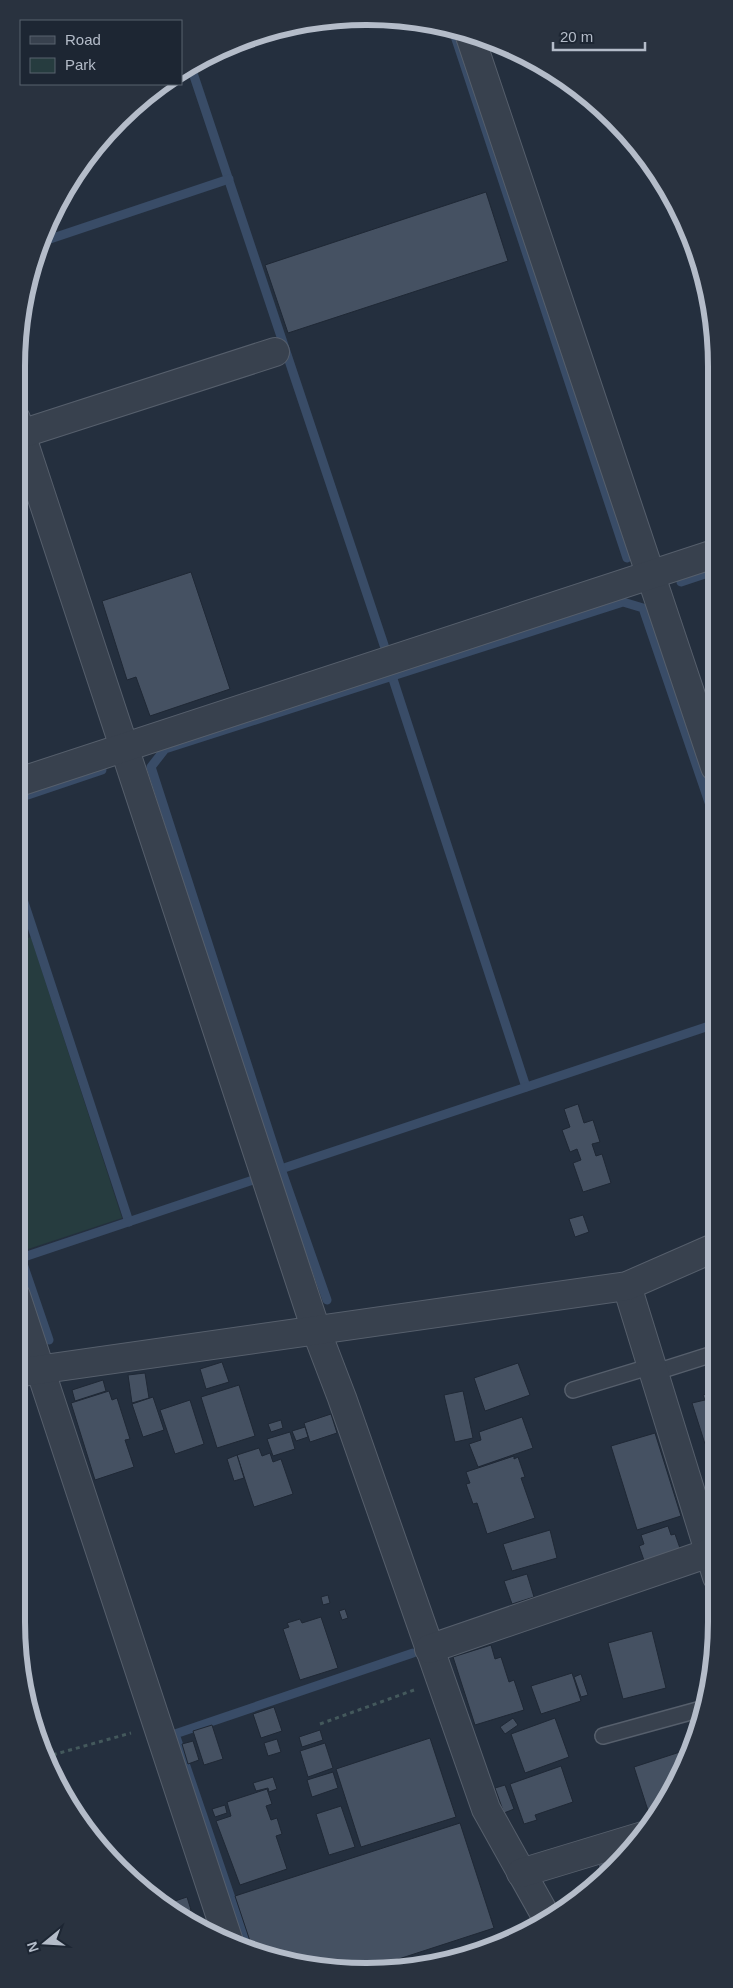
<svg xmlns="http://www.w3.org/2000/svg" width="733" height="1988" font-family="Helvetica,sans-serif">
  <rect width="100%" height="100%" fill="#242f3e"/>
  <path fill="#263c3f" d="M31 937 122 1218 16 1253V942Z"/>
  <g fill="none" stroke-linecap="round" stroke-linejoin="round">
    <g stroke="#394c67" stroke-width="9">
      <path d="M452 27 627 558"/>
      <path d="M190 64 386 651"/>
      <path d="M41 242 229 179"/>
      <path d="M681 582 714 571"/>
      <path d="M392 676 526 1087"/>
      <path d="M713 713H715"/>
      <path d="M16 799 102 770"/>
      <path d="M16 878 129 1222"/>
      <path d="M281 1169 715 1024"/>
      <path d="M327 1300 281 1169 151 767 165 749 623 602 643 608 715 820"/>
      <path d="M49 1340 21 1258 253 1180"/>
      <path d="M249 1951 175 1734 413 1653"/>
    </g>
  </g>
  <g fill="#455162" stroke="#1f2835">
    <path d="M486 192 508 261 288 333 265 265Z"/>
    <path d="M191 572 230 689 150 716 136 677 127 680 102 601Z"/>
    <path d="M578 1104 584 1123 593 1120 600 1142 592 1144 596 1156 602 1154 611 1183 583 1192 573 1163 581 1160 577 1149 570 1152 562 1130 570 1127 564 1109Z"/>
    <path d="M583 1215 589 1232 575 1237 569 1219Z"/>
    <path d="M222 1362 229 1382 206 1389 200 1369Z"/>
    <path d="M518 1363 530 1395 485 1411 474 1378Z"/>
    <path d="M145 1373 149 1398 132 1403 128 1375Z"/>
    <path d="M103 1380 106 1391 75 1401 72 1390Z"/>
    <path d="M239 1385 255 1436 217 1448 201 1397Z"/>
    <path d="M109 1391 112 1400 117 1398 130 1439 125 1440 134 1467 95 1480 71 1403Z"/>
    <path d="M463 1391 473 1438 455 1442 444 1395Z"/>
    <path d="M716 1391V1441L705 1444 692 1403 705 1400 703 1395Z"/>
    <path d="M153 1397 164 1430 143 1437 132 1404Z"/>
    <path d="M190 1400 204 1444 175 1454 160 1410Z"/>
    <path d="M331 1414 337 1433 310 1442 304 1423Z"/>
    <path d="M522 1417 533 1448 478 1467 469 1444 481 1440 479 1432Z"/>
    <path d="M281 1420 283 1428 271 1432 268 1424Z"/>
    <path d="M305 1427 308 1437 296 1441 292 1431Z"/>
    <path d="M290 1432 295 1449 273 1456 267 1439Z"/>
    <path d="M655 1433 681 1516 637 1530 611 1446Z"/>
    <path d="M259 1448 262 1456 270 1453 273 1462 281 1459 293 1494 254 1507 237 1455Z"/>
    <path d="M237 1455 244 1478 234 1481 227 1459Z"/>
    <path d="M514 1456V1459L518 1457 525 1477 521 1478 535 1518 487 1534 477 1503 473 1504 466 1484 470 1483 466 1472Z"/>
    <path d="M716 1506 717 1543 709 1521 714 1520 710 1508Z"/>
    <path d="M668 1526 671 1535 675 1534 682 1554 646 1566 639 1546 644 1544 641 1535Z"/>
    <path d="M550 1530 557 1558 512 1571 503 1544Z"/>
    <path d="M527 1574 534 1597 512 1604 504 1581Z"/>
    <path d="M328 1595 330 1603 323 1605 321 1597Z"/>
    <path d="M345 1609 348 1618 342 1620 339 1611Z"/>
    <path d="M321 1617 338 1668 300 1680 283 1629 289 1627 287 1623 300 1619 302 1623Z"/>
    <path d="M652 1631 666 1688 623 1699 608 1643Z"/>
    <path d="M491 1645 495 1659 501 1657 509 1682 514 1680 524 1710 475 1725 453 1657Z"/>
    <path d="M572 1673 581 1701 541 1714 531 1686Z"/>
    <path d="M581 1674 588 1695 581 1697 574 1677Z"/>
    <path d="M274 1707 282 1731 261 1738 253 1714Z"/>
    <path d="M513 1718 518 1725 505 1734 500 1727Z"/>
    <path d="M555 1718 569 1757 525 1773 511 1734Z"/>
    <path d="M212 1725 223 1759 204 1765 193 1731Z"/>
    <path d="M320 1730 323 1740 302 1747 299 1737Z"/>
    <path d="M430 1738 456 1817 361 1847 336 1769Z"/>
    <path d="M277 1739 281 1752 268 1756 264 1743Z"/>
    <path d="M193 1741 199 1760 188 1764 182 1744Z"/>
    <path d="M325 1743 333 1768 308 1777 300 1751Z"/>
    <path d="M683 1751 686 1762 680 1777 652 1823 634 1767Z"/>
    <path d="M561 1766 573 1802 535 1815 537 1820 524 1824 510 1784Z"/>
    <path d="M333 1772 338 1788 312 1797 307 1780Z"/>
    <path d="M273 1777 277 1789 269 1792 268 1788 256 1791 253 1783Z"/>
    <path d="M505 1785 514 1809 504 1813 495 1788Z"/>
    <path d="M267 1789 272 1804 266 1806 271 1820 277 1818 282 1834 276 1836 287 1869 240 1885 216 1821 231 1816 227 1802Z"/>
    <path d="M225 1805 227 1813 215 1817 212 1809Z"/>
    <path d="M341 1806 355 1847 329 1855 316 1814Z"/>
    <path d="M460 1823 494 1928 374 1967 320 1969 254 1953 235 1896Z"/>
    <path d="M623 1854 597 1879 595 1875 601 1873 598 1865Z"/>
    <path d="M187 1897 191 1910 179 1914 166 1904Z"/>
  </g>
  <g fill="none" stroke-linecap="round" stroke-linejoin="round">
    <g stroke="#565f6c" stroke-width="18">
      <g id="service">
        <path d="M653 1373 716 1353"/>
        <path d="M573 1390 652 1366"/>
        <path d="M603 1736 705 1708"/>
      </g>
    </g>
    <g stroke="#565f6c" stroke-width="30">
      <g id="minor">
        <path d="M469 33 715 767"/>
        <path d="M16 419 316 1330 342 1398 486 1809 548 1920"/>
        <path d="M21 434 275 352"/>
        <path d="M16 783 714 554"/>
        <path d="M627 1286 717 1577"/>
        <path d="M16 1296 229 1942"/>
        <path d="M16 1373 627 1286 716 1247"/>
        <path d="M429 1649 709 1553"/>
        <path d="M521 1873 643 1836"/>
      </g>
    </g>
    <g stroke="#44595c" stroke-width="3" stroke-dasharray="4 4" stroke-linecap="butt">
      <path d="M320 1724 414 1690"/>
      <path d="M45 1757 131 1733"/>
    </g>
    <use href="#service" stroke="#38414e" stroke-width="15"/>
    <use href="#minor" stroke="#38414e" stroke-width="28"/>
  </g>
  <path d="M0 0H733V1988H0ZM366 25H367A341 341 0 0 1 708 366V1622A341 341 0 0 1 367 1963H366A341 341 0 0 1 25 1622V366A341 341 0 0 1 366 25Z" fill="#29323f" fill-rule="evenodd"/>
  <path fill="none" stroke="#b4bcc9" stroke-width="6" d="M366 25H367A341 341 0 0 1 708 366V1622A341 341 0 0 1 367 1963H366A341 341 0 0 1 25 1622V366A341 341 0 0 1 366 25Z"/>
  <rect x="20" y="20" width="162" height="65" fill="#1d2633" stroke="#59626f"/>
  <rect x="30" y="36" width="25" height="8" fill="#38414e" stroke="#59626f"/>
  <text x="65" y="45" font-size="15" fill="#b4bcc9">Road</text>
  <rect x="30" y="58" width="25" height="15" fill="#263c3f" stroke="#59626f"/>
  <text x="65" y="70" font-size="15" fill="#b4bcc9">Park</text>
  <g transform="translate(45 1943) rotate(252)" stroke="#1d2633" stroke-width="4" paint-order="stroke">
  <path d="M0-4L9 19L0 12L-9 19Z" fill="#b4bcc9"/>
  <text y="-8" font-size="14" font-weight="bold" text-anchor="middle" fill="#b4bcc9">N</text>
  </g>
  <path d="M553 42v8h92v-8" fill="none" stroke="#b4bcc9" stroke-width="2.5"/>
  <text x="560" y="42" font-size="15" fill="#b4bcc9" stroke="#1d2633" stroke-width="4" paint-order="stroke">20 m</text>
</svg>
